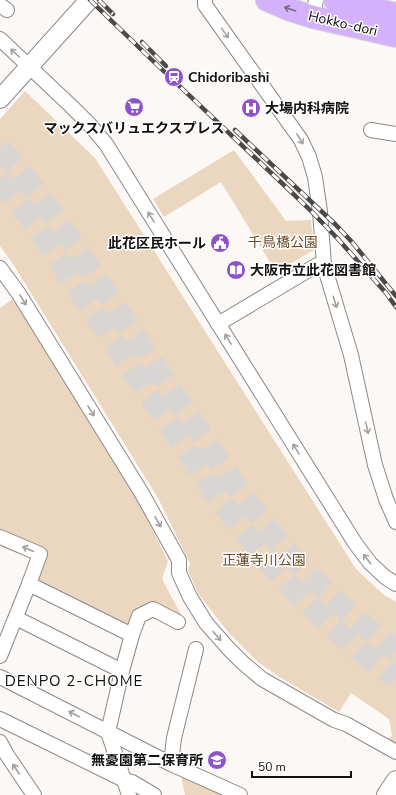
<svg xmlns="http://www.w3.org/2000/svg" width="396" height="795" font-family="'Nunito Sans','Noto Sans JP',sans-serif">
  <rect width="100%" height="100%" fill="#fbf8f5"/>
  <g fill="#ebd6bf">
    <path d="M25 91 95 158 356 569 384 595 396 602V745L388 741 392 735 389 719 351 693 339 712 278 676 258 662 229 633 199 595 188 571 190 563 158 498 13 264 0 246V119Z"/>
    <path d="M234 150 286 221 311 220 314 250 276 272 221 182 164 217 153 199Z"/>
    <path d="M14 298 136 496 168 561 162 579 185 622 151 605 131 624 126 626 37 582 45 554 0 531V308Z"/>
    <path d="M181 775 222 795H185Z"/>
  </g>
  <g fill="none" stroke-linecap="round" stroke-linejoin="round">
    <g stroke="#d8d5d3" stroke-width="22" stroke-dasharray="22 11" stroke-linecap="butt">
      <path d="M0 148 25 177 53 214 237 488 280 544 310 576 343 608 378 637 396 651"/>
      <path d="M0 179 36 226 221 502 264 556 295 591 327 622 365 655 396 678"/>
    </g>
    <g stroke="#8b8986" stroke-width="16">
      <g id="minor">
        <path d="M205 0V5L301 140 309 157 315 177 320 212 324 265 351 355 375 465 386 499 396 522"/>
        <path d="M0 5 7 10"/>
        <path d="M313 17 316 0"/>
        <path d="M0 39 71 106 90 125 106 144 355 543 370 563 385 577 396 584"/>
        <path d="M371 130 396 134"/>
        <path d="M0 268 19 294 141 492 179 560V573L190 597 206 623 228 648 243 663 262 679 334 720 346 724 396 752"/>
        <path d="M218 324 317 265H324"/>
        <path d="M0 537 40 554 29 584 0 656"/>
        <path d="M29 584 132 635"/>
        <path d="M16 618 122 671"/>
        <path d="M0 677 171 764 240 795"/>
        <path d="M0 719 124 780 132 782 154 795"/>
        <path d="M0 742 7 755 34 795"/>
        <path d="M171 764 174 738 196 649"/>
        <path d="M129 795 108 732 122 671 132 635 139 616 153 609 178 622"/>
      </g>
    </g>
    <g stroke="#8b8986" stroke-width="20">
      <g id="tertiary">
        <path d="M0 99 89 0"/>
        <path d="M386 795 396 780"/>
      </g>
    </g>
    <g stroke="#d4d4d4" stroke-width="24">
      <g id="primary">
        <path d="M267 0 288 9 313 17 396 36"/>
        <path d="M335 0 396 14"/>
      </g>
    </g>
    <use href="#minor" stroke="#fff" stroke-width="14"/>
    <use href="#tertiary" stroke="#fff" stroke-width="18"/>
    <use href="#primary" stroke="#d4b2fb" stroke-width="22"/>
    <g stroke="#4c4a49" stroke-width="4.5">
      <g id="rail">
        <path d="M90 0 152 60 286 187 311 211 338 239 386 293 396 307"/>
        <path d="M99 0 113 14"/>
        <path d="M142 42 166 66"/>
        <path d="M235 130 335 224 352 242 396 296"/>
      </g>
    </g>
    <use href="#rail" stroke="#fff" stroke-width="3" stroke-dasharray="9" stroke-linecap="butt"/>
  </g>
  <defs><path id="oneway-shaft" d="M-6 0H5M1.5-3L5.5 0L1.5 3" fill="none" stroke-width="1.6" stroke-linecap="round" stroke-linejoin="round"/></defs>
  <use stroke="#7d6a91" href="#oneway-shaft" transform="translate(290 9) rotate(-161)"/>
  <g stroke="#a0a09f">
    <use href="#oneway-shaft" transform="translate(225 33) rotate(55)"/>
    <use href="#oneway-shaft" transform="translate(15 53) rotate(-138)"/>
    <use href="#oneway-shaft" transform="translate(300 139) rotate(59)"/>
    <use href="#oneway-shaft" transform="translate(151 217) rotate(-122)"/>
    <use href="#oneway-shaft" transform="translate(23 300) rotate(58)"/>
    <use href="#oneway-shaft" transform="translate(335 302) rotate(73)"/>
    <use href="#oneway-shaft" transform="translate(228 339) rotate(-122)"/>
    <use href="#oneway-shaft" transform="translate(91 411) rotate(58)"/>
    <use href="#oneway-shaft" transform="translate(367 428) rotate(77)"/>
    <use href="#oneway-shaft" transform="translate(296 449) rotate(-122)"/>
    <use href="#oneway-shaft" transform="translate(158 522) rotate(61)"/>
    <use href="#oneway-shaft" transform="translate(28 549) rotate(-156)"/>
    <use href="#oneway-shaft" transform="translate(367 559) rotate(-128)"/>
    <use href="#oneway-shaft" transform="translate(217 636) rotate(50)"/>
    <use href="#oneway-shaft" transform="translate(74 714) rotate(-153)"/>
    <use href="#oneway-shaft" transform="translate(16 769) rotate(-123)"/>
  </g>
  <defs>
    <g id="station-disc" transform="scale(1)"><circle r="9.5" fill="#8d53ca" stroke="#fff"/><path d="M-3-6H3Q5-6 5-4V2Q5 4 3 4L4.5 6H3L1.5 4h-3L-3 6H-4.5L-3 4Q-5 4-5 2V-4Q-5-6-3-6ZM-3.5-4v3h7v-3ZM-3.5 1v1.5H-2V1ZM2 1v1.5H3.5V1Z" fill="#fff"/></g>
    <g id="supermarket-disc" transform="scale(1)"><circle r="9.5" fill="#8d53ca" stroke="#fff"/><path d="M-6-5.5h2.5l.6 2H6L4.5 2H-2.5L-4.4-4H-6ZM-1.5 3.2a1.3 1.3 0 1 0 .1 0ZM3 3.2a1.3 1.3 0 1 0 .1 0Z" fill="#fff"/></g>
    <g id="hospital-disc" transform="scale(1)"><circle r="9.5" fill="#8d53ca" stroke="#fff"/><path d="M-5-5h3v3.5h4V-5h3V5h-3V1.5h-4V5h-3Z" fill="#fff"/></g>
    <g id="civic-disc" transform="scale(1)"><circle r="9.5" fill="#8d53ca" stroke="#fff"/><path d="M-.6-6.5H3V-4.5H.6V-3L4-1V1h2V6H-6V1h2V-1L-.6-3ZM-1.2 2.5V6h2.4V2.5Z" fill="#fff"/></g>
    <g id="library-disc" transform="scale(1)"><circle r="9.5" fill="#8d53ca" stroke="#fff"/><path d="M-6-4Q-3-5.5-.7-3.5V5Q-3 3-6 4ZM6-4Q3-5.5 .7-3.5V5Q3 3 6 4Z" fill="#fff"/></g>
    <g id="school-disc" transform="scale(1)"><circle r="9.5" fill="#8d53ca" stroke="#fff"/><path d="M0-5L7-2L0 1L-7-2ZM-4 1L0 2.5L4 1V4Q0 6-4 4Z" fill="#fff"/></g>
  </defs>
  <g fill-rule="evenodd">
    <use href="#station-disc" x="174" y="77"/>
    <use href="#supermarket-disc" x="134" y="107"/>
    <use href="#hospital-disc" x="251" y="108"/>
    <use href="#civic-disc" x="220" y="243"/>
    <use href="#library-disc" x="236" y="270"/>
    <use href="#school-disc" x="217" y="760"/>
  </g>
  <g text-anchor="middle" stroke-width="3" stroke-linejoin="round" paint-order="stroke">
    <g font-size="14" fill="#121110" stroke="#fff">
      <text transform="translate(343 23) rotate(13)" y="5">Hokko-dori</text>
    </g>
    <g font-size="14" font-weight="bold" fill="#121110" stroke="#fff" text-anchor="start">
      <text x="188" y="82">Chidoribashi</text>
      <text x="265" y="113">大場内科病院</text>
      <text x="134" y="133" text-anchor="middle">マックスバリュエクスプレス</text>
      <text x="206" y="248" text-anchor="end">此花区民ホール</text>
      <text x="250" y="275">大阪市立此花図書館</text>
      <text x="203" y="765" text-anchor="end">無憂園第二保育所</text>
    </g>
    <g font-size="14" fill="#6c4c24" stroke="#fff">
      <text x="283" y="247">千鳥橋公園</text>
      <text x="264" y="565">正蓮寺川公園</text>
    </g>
    <g font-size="15" letter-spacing="1" fill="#121110" stroke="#fff">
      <text x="74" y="686">DENPO 2-CHOME</text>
    </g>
  </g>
  <path d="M252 771v6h99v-6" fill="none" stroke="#121110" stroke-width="2"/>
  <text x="258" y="771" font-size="12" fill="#121110" stroke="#ffffff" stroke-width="3" paint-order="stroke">50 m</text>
</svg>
